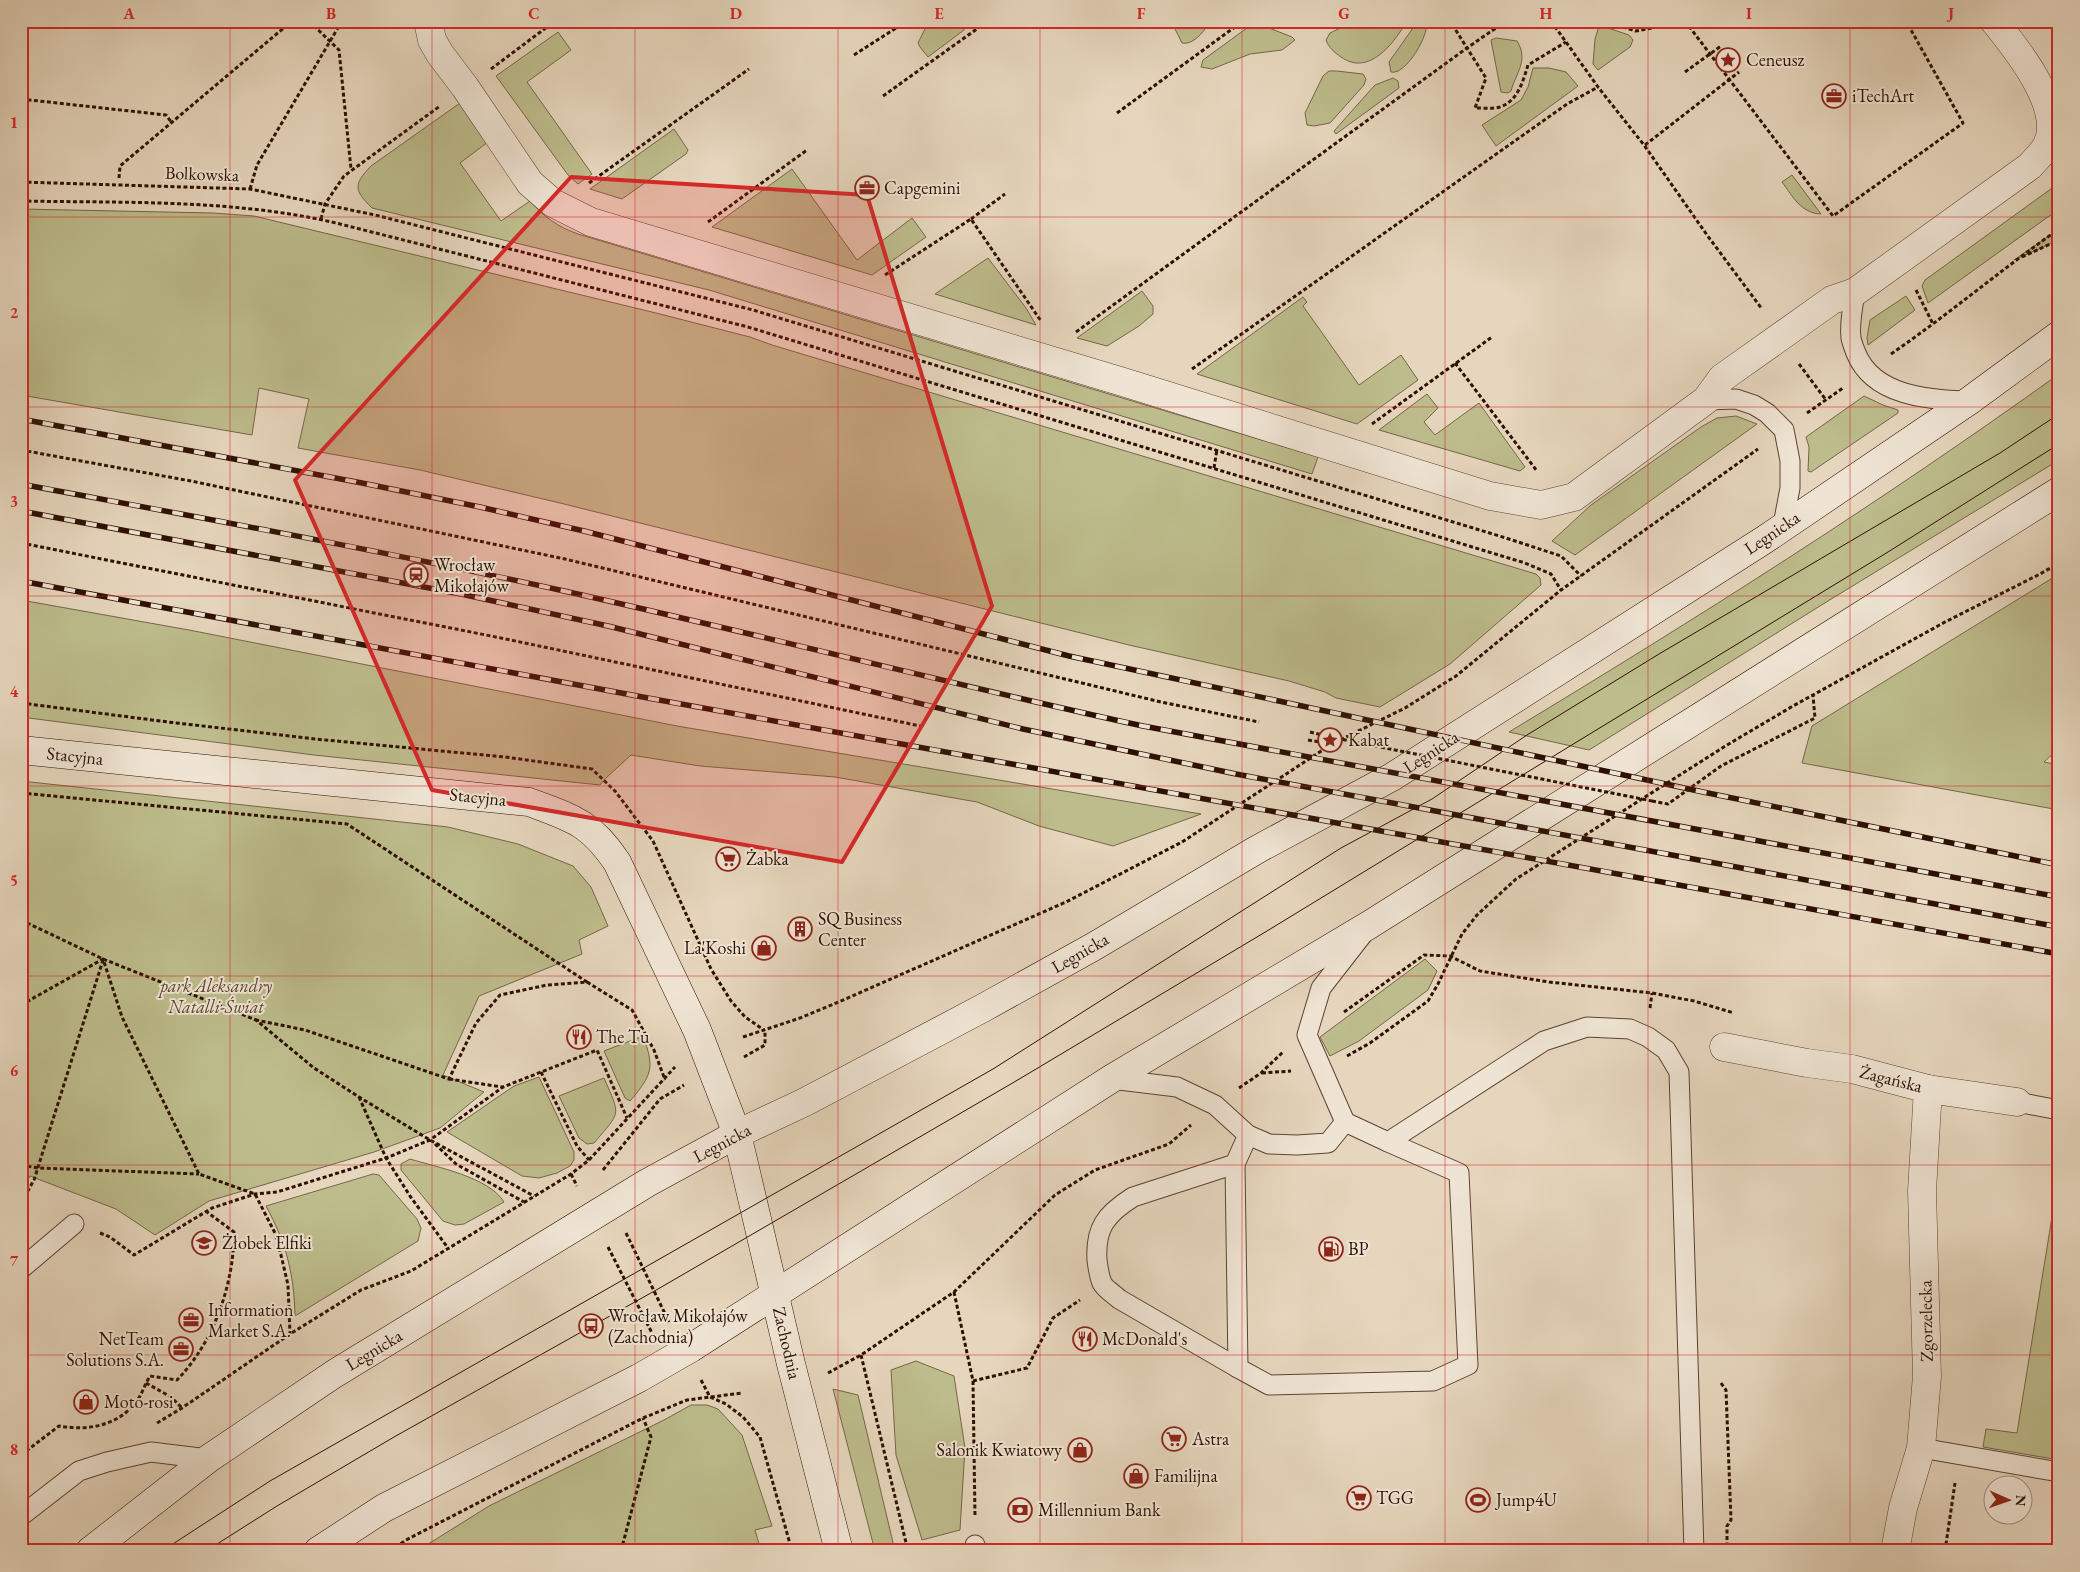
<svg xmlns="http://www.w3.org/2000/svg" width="2080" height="1572" font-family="'EB Garamond',serif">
  <rect width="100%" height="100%" fill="#e6d6bd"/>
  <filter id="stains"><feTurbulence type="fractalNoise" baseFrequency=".004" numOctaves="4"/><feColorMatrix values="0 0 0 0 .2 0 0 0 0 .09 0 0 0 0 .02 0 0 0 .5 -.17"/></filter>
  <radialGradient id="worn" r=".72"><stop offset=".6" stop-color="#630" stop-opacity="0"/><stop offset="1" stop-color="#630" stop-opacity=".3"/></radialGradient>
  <g fill="#bdbc8c" stroke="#766647">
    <path d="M929 21H964V30L928 57 920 47 918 43Z"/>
    <path d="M1157 21H1203L1205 29C1200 36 1191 45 1182 43L1173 25H1161Z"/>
    <path d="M1355 21H1407C1394 43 1369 77 1341 57 1334 52 1329 48 1326 40L1330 33Z"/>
    <path d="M1418 21H1426C1431 32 1406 76 1391 72L1389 62Z"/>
    <path d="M1259 24 1292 37 1295 40 1282 50 1250 54 1212 69 1201 67 1203 60 1247 28Z"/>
    <path d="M1599 26H1602L1629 35 1633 40 1630 47 1598 70 1593 64 1595 39Z"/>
    <path d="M558 32 571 50 527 82 592 174 578 184 568 175 496 76Z"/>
    <path d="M1496 38 1517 41C1529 60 1516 73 1511 91L1508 93 1501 92 1491 40Z"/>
    <path d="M1533 68H1549L1566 72 1578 86 1496 146 1482 125 1521 100 1528 87Z"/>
    <path d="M1337 71 1363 74 1366 79 1364 85 1330 123 1314 126 1307 125 1305 113 1323 76 1329 71Z"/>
    <path d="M1393 78 1398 81 1399 88 1336 134 1334 131 1375 85Z"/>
    <path d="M460 103 488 142 460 163 501 221 530 201C544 217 558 227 578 234L1318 457 1312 474 709 290 372 208C354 190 353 185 371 166Z"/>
    <path d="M674 129 688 150 686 154 622 199 590 189Z"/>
    <path d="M792 169 857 260 912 218 926 237 872 275 712 227Z"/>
    <path d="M1792 175 1821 214C1801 213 1793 197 1782 182Z"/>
    <path d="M2059 181V209L1928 303 1922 286 1925 280 2055 186Z"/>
    <path d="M21 209 213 213 254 216 656 313 750 337 772 345 1536 574 1540 578 1541 585 1450 664 1380 707 1336 698 1325 692 1289 681 1129 645 560 503 420 470 298 448 309 399 259 388 252 435 21 395Z"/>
    <path d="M2059 229V240L2014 260Z"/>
    <path d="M988 258 1026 308 1036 325 935 294Z"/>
    <path d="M1142 291 1153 306V314L1139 326 1107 346 1077 338Z"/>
    <path d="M1906 296 1915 310 1868 345 1867 338 1870 320Z"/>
    <path d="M1303 297 1307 302 1303 306 1359 385 1401 355 1418 380 1357 424 1197 374Z"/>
    <path d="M2059 374V460L1828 601 1589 750 1509 732C1696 619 1881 502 2059 374Z"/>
    <path d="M1427 394 1438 408 1424 422 1435 435 1479 403 1525 467 1520 471 1379 430Z"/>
    <path d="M1864 396 1883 405 1898 410V413L1811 472 1808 471 1809 447 1806 437Z"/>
    <path d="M1736 416 1757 424 1575 555 1552 541 1591 505 1701 427 1717 418Z"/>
    <path d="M2059 574V748L2044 762 2059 765V810L1802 763 1812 726Z"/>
    <path d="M21 600 189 630 677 726 1201 814 1113 846 1039 826 977 802 835 777 700 766 631 755 606 778 600 785 314 755 21 717Z"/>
    <path d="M21 781 448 827 518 844 573 866 591 887 608 926 579 940 582 954 479 996 443 1075 484 1092 440 1128 374 1152 209 1201 155 1235 116 1209 30 1176 21 1192Z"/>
    <path d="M1425 959 1437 971 1428 990 1359 1041 1330 1056 1320 1037Z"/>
    <path d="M643 1036C655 1068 652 1075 630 1101L625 1098 604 1051Z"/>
    <path d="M539 1077 574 1152V1160L570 1166 557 1173 539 1178 522 1176 447 1132 514 1086Z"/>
    <path d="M604 1078C621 1117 621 1111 594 1143L587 1144 579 1138 559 1096Z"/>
    <path d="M410 1159C436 1167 489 1177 504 1202L464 1224 455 1225 443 1221 401 1170V1164Z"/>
    <path d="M373 1174 379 1175 417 1219 421 1228 418 1241 295 1316C294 1273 286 1243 266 1206Z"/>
    <path d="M2057 1186 2059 1187V1460L1983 1447 1986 1429 2017 1433Z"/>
    <path d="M916 1361 954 1376 965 1448 960 1530 922 1540 896 1455 891 1370Z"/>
    <path d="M833 1389 858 1395 895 1551H875Z"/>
    <path d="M691 1405H707L718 1409 742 1435 772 1526 755 1530 761 1551H417L489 1506 664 1420Z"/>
  </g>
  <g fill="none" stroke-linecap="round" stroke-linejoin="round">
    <g stroke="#5c4231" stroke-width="21">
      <g id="lane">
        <path d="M1855 292C1853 307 1849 323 1851 338 1852 343 1854 348 1856 353 1873 396 1929 400 1969 401"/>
        <path d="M1706 400 1736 399 1754 405 1767 413 1784 430 1790 461V488L1783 525"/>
        <path d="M1111 1079 1177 1087 1215 1105 1248 1135 1269 1144 1297 1145 1328 1143 1345 1122 1307 1035 1321 988 1363 934"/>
        <path d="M2017 1102 2059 1110"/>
        <path d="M1345 1122 1388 1142 1544 1041 1587 1027 1630 1029 1648 1037 1666 1050 1679 1072 1694 1551"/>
        <path d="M1235 1164 1238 1368 1269 1385 1433 1381 1468 1365 1459 1173 1388 1142"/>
        <path d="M21 1269 74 1224"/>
        <path d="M1238 1368 1119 1299C1114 1294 1105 1289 1102 1283 1099 1276 1098 1268 1097 1260 1095 1228 1106 1214 1133 1197L1235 1164 1248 1135"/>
        <path d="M1921 1448 2059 1472"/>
        <path d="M21 1516 79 1471 107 1462 151 1452 208 1459"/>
        <path d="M975 1545 977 1551"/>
      </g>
    </g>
    <g stroke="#5c4231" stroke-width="29">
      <g id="street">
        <path d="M428 21 432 40 440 54 465 87 530 183 553 203 591 222 1123 382 1490 496 1541 505 1574 497 1706 400 1722 378 1832 300 1855 292 2030 166C2035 160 2043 153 2047 145 2065 108 2016 48 1994 21"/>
        <path d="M1724 1047 1807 1063 1852 1069 1928 1089 2017 1102"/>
        <path d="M1895 1551 1903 1508 1921 1448 1927 1376 1922 1191 1928 1089"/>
      </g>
    </g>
    <g stroke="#2e1002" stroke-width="29">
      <g id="secondary">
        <path d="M21 750 529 802C572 818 590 822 617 862L697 1030 737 1134 791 1364 839 1551"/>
        <path d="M90 1551 208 1459 334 1374 647 1183 737 1134 805 1102 983 1008 1093 947 1258 849 1392 777 1764 540 1969 401 2059 335"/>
        <path d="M318 1551 384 1508 639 1378 691 1348 1111 1079 1369 925 2059 491"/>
      </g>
    </g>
    <g stroke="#2e1002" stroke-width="3" stroke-dasharray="4 2.5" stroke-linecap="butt">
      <path d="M309 21 339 50 351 169"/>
      <path d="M896 21 899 26"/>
      <path d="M1487 21 1498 26"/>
      <path d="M1506 21 1467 48 1486 78 1475 108C1483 108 1493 109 1500 107 1518 101 1523 81 1528 65L1566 42"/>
      <path d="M1551 21 1598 87 1644 145 1707 235 1762 309"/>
      <path d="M1604 21 1636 31 1652 28"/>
      <path d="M1685 21 1833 216 1963 123 1906 21"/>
      <path d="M1885 26 1892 21"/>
      <path d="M854 55 907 21"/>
      <path d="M491 69 555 21"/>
      <path d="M1685 72 1721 46"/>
      <path d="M883 96 988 21"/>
      <path d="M21 99 166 115 172 123"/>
      <path d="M1117 113 1243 21"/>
      <path d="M1645 145 1739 72"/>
      <path d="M119 178 120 166 292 21"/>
      <path d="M21 182 250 189 375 215 753 310 1506 538 1561 556 1581 576"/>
      <path d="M589 183 749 69"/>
      <path d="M250 189 257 165 342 21"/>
      <path d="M21 201C126 203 233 199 336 223L748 327 1525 563 1551 574 1561 590"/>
      <path d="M321 219 325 204 344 176 440 106"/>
      <path d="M971 219 1005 194"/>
      <path d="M708 222 807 150"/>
      <path d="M2022 257 2059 240"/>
      <path d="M885 275 971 219 1041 321"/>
      <path d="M1916 290 1933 324"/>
      <path d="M1076 332 1467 48 1450 21"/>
      <path d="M1891 354C1949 314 2002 269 2059 229"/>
      <path d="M1455 363 1537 471"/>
      <path d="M1799 364 1826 400"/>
      <path d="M1192 369 1567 104 1598 87"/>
      <path d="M1807 413 1843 388"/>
      <path d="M1372 424 1492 337"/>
      <path d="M21 450 191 481 565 559 1161 702 1259 722"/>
      <path d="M1214 468 1217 449"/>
      <path d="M21 543 501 638 925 727"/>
      <path d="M21 703 168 722 315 739 505 757 592 769 615 791 653 841 711 969 731 1001 745 1017 764 1030"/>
      <path d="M1310 732 1330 737"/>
      <path d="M1308 740 1332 744"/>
      <path d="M21 793 347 824 587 982 547 985 500 995 476 1023 449 1079 305 1030 256 1020"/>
      <path d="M1652 801 1668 804 1721 766 1815 718 1813 696"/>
      <path d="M21 920 103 959 256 1020 314 1068 359 1097 430 1140 534 1196"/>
      <path d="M587 982 632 1010 654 1050 665 1080"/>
      <path d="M21 1005 103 959 122 1017 199 1174 255 1194 275 1233 281 1255 288 1285 290 1334"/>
      <path d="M1650 1008 1652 993"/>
      <path d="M1344 1012 1424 955 1450 956 1480 971 1549 982 1652 993 1694 1001 1734 1013"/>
      <path d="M743 1037 800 1018 834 1004 1066 902 1182 842 1332 744 1405 708 1456 676 1561 590 1758 449"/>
      <path d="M1347 1056 1370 1043 1428 1001 1438 984 1462 934 1477 915 1516 879 1727 745 1793 706 1945 622 2040 574 2059 563"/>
      <path d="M744 1057 765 1045V1031"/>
      <path d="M541 1072 577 1146 589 1160"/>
      <path d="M1262 1073 1291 1071"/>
      <path d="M449 1079 502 1087"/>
      <path d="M1239 1088 1261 1073 1283 1052"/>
      <path d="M359 1097 386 1158 410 1196 448 1248"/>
      <path d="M435 1144 456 1164 524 1202"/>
      <path d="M21 1165 38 1168 199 1174"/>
      <path d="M603 1170 660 1099 684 1085"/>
      <path d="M571 1174 577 1186"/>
      <path d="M21 1203 34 1180 103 960"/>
      <path d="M100 1233 110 1237 134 1255 212 1208 255 1194 277 1192 386 1158 430 1140 503 1087 597 1050 627 1118"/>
      <path d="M626 1233 669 1322"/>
      <path d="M608 1247 652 1333"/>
      <path d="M954 1292 973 1381 975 1517"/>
      <path d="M861 1355 908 1551"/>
      <path d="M828 1373 861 1355 954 1292 1055 1195 1095 1170 1169 1144 1191 1125"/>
      <path d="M701 1380 710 1397 726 1404 743 1417 760 1437 792 1551"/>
      <path d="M973 1381 1027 1368 1053 1318 1080 1300"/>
      <path d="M146 1383 171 1397 182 1408"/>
      <path d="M1721 1383 1726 1390 1731 1520 1727 1526V1551"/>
      <path d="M157 1423 182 1408 290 1334 361 1290 411 1271 571 1174 589 1160 675 1067"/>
      <path d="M21 1455 59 1426C88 1431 118 1426 137 1401 142 1394 145 1384 150 1376L177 1380C214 1342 234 1284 234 1232L207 1212"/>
      <path d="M390 1551 406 1540 643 1418 687 1400 742 1393"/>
      <path d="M621 1551 651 1437 643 1418"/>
      <path d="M1945 1551 1955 1483"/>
    </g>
    <use href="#lane" stroke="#efe4d4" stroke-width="19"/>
    <use href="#street" stroke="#efe4d4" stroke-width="28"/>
    <use href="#secondary" stroke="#efe4d4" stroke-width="28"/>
    <g stroke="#2e1002" stroke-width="1">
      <path d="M162 1551 270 1481 993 1069 1341 848 1432 799 1527 735 1659 654 2000 453 2059 414"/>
      <path d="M206 1551 277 1506 394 1437 658 1289 1016 1081 1267 931 1888 552 2059 444"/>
    </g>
    <g stroke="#2e1002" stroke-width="5.5">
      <g id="rail">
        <path d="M21 419 362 483 480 507 584 531 1069 656 1703 792 2059 865"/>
        <path d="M21 484C202 518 384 551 564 591 758 634 949 684 1143 726L2059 897"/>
        <path d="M21 511 461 594 608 626 1023 729 1236 774 2059 927"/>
        <path d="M21 581 648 698 2059 954"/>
      </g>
    </g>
    <use href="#rail" stroke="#efe4d4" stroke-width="4" stroke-dasharray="11" stroke-linecap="butt"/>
    <path stroke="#2e1002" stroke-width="3" stroke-dasharray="4 2.5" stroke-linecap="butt" d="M1330 737 1652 801"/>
  </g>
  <path fill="#d62828" fill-opacity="0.2" stroke="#d62828" stroke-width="4" stroke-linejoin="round" d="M571 177 867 195 992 606 842 862 432 790 295 480Z"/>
  <path fill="none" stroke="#d62828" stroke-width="1" stroke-opacity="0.55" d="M230 21V1551M432 21V1551M635 21V1551M838 21V1551M1040 21V1551M1242 21V1551M1445 21V1551M1648 21V1551M1850 21V1551M21 217H2059M21 407H2059M21 596H2059M21 786H2059M21 976H2059M21 1165H2059M21 1355H2059"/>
  <defs>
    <g id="sight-ring" transform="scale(1.25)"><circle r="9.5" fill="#efe4d4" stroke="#8f2418" stroke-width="1.5"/><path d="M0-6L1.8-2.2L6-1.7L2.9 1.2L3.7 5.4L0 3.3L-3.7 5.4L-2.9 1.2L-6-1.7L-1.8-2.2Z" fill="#8f2418"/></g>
    <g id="office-ring" transform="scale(1.25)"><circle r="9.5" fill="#efe4d4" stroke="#8f2418" stroke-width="1.5"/><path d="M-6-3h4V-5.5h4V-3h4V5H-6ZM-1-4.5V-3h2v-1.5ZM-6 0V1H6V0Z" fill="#8f2418"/></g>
    <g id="station-ring" transform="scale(1.25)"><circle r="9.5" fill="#efe4d4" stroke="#8f2418" stroke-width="1.5"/><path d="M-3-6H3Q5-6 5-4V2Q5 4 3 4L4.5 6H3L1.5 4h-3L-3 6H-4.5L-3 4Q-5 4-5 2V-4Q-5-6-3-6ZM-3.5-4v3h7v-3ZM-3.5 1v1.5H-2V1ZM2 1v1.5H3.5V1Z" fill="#8f2418"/></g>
    <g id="supermarket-ring" transform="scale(1.25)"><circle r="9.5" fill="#efe4d4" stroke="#8f2418" stroke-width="1.5"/><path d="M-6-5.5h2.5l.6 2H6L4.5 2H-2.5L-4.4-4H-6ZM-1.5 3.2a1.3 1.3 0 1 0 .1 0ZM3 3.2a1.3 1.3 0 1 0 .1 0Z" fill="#8f2418"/></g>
    <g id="building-ring" transform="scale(1.25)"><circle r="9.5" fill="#efe4d4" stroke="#8f2418" stroke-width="1.5"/><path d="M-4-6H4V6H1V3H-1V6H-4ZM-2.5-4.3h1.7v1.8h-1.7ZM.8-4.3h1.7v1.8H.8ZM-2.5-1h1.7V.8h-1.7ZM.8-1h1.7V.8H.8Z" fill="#8f2418"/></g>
    <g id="shop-ring" transform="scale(1.25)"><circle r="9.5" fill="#efe4d4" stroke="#8f2418" stroke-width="1.5"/><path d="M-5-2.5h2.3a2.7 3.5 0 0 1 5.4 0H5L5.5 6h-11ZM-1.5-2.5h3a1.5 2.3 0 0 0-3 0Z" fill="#8f2418"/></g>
    <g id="restaurant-ring" transform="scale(1.25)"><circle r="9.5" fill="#efe4d4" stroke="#8f2418" stroke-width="1.5"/><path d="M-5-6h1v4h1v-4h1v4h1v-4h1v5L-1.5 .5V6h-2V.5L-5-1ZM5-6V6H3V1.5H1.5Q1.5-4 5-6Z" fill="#8f2418"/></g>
    <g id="school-ring" transform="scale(1.25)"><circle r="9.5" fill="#efe4d4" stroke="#8f2418" stroke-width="1.5"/><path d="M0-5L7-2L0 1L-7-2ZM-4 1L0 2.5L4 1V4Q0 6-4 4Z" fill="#8f2418"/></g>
    <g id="fuel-ring" transform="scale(1.25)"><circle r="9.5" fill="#efe4d4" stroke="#8f2418" stroke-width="1.5"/><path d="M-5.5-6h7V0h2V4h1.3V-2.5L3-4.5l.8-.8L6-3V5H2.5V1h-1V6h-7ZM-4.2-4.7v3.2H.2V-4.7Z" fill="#8f2418"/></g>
    <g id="bus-ring" transform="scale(1.25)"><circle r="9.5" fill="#efe4d4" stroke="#8f2418" stroke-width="1.5"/><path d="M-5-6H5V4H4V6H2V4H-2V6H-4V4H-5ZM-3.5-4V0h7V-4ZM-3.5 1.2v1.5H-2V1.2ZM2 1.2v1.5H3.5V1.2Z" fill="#8f2418"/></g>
    <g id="stadium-ring" transform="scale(1.25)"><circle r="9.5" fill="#efe4d4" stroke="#8f2418" stroke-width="1.5"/><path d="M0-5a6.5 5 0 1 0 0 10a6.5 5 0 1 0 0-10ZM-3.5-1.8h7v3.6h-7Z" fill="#8f2418"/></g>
    <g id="bank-ring" transform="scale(1.25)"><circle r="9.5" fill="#efe4d4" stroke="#8f2418" stroke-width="1.5"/><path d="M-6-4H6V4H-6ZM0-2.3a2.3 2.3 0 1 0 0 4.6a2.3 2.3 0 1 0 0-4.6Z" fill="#8f2418"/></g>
  </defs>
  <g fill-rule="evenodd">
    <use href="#sight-ring" x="1728" y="60"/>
    <use href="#office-ring" x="1834" y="96"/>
    <use href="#office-ring" x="867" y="188"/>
    <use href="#station-ring" x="416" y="575"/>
    <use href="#sight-ring" x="1330" y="740"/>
    <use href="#supermarket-ring" x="728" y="859"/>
    <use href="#building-ring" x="800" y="929"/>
    <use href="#shop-ring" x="764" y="948"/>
    <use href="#restaurant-ring" x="579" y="1037"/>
    <use href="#school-ring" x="204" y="1243"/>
    <use href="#fuel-ring" x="1331" y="1249"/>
    <use href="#office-ring" x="191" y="1320"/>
    <use href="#bus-ring" x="591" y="1326"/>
    <use href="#restaurant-ring" x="1085" y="1339"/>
    <use href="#office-ring" x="181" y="1349"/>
    <use href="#shop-ring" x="86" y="1402"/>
    <use href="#supermarket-ring" x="1174" y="1439"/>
    <use href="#shop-ring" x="1080" y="1450"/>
    <use href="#shop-ring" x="1136" y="1476"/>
    <use href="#supermarket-ring" x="1359" y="1498"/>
    <use href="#stadium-ring" x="1478" y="1500"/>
    <use href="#bank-ring" x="1020" y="1510"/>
  </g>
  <g text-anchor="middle" stroke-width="4" stroke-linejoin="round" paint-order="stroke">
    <g font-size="18" fill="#2e1002" stroke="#efe4d4" text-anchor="start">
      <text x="1746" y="66">Ceneusz</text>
      <text x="1852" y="102">iTechArt</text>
      <text x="884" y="194">Capgemini</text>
      <text x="434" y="571">Wrocław<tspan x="434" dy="21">Mikołajów</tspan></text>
      <text x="1348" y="746">Kabat</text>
      <text x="746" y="865">Żabka</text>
      <text x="818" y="925">SQ Business<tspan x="818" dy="21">Center</tspan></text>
      <text x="746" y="954" text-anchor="end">La'Koshi</text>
      <text x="596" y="1043">The Tu</text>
      <text x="222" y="1249">Żłobek Elfiki</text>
      <text x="1348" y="1255">BP</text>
      <text x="208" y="1316">Information<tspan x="208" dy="21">Market S.A.</tspan></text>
      <text x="608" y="1322">Wrocław Mikołajów<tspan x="608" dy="21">(Zachodnia)</tspan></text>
      <text x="164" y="1345" text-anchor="end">NetTeam<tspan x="164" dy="21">Solutions S.A.</tspan></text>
      <text x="1102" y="1345">McDonald's</text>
      <text x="104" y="1408">Moto-rosi</text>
      <text x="1192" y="1445">Astra</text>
      <text x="1062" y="1456" text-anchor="end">Salonik Kwiatowy</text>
      <text x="1154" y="1482">Familijna</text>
      <text x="1376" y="1504">TGG</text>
      <text x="1496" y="1506">Jump4U</text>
      <text x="1038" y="1516">Millennium Bank</text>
    </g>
    <g font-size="18" fill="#2e1002" stroke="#efe4d4">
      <text transform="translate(202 174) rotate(2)" y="6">Bolkowska</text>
      <text transform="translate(1772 533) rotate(-34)" y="6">Legnicka</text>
      <text transform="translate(1431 752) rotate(-33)" y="6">Legnicka</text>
      <text transform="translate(75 756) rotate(6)" y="6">Stacyjna</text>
      <text transform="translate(478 797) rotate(6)" y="6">Stacyjna</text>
      <text transform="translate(1080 953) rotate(-30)" y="6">Legnicka</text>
      <text transform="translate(1891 1079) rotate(14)" y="6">Żagańska</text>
      <text transform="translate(722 1143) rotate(-28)" y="6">Legnicka</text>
      <text transform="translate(1926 1321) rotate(-91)" y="6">Zgorzelecka</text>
      <text transform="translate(787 1343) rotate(77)" y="6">Zachodnia</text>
      <text transform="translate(374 1350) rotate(-31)" y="6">Legnicka</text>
    </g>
    <g font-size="18" font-style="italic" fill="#59442b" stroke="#efe4d4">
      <text x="216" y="992">park Aleksandry<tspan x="216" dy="21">Natalli-Świat</tspan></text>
    </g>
  </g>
  <rect width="2080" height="1572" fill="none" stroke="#e6d6bd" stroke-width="55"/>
  <g transform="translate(2008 1500) rotate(92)"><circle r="24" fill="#efe4d4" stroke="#a28f80"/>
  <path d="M0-4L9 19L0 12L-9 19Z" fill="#8f2418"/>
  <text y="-8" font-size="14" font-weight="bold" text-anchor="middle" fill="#2e1002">N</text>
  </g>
  <rect x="28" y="28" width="2024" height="1516" fill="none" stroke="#d62828" stroke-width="2"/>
  <g font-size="16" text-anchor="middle" font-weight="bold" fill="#d62828">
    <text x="129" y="19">A</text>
    <text x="331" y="19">B</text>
    <text x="534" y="19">C</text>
    <text x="736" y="19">D</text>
    <text x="939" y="19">E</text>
    <text x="1141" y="19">F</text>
    <text x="1344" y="19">G</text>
    <text x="1546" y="19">H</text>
    <text x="1749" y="19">I</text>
    <text x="1951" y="19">J</text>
    <text x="14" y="128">1</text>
    <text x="14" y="318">2</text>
    <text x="14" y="507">3</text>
    <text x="14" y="697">4</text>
    <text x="14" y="886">5</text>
    <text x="14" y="1076">6</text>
    <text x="14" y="1266">7</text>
    <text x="14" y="1455">8</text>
  </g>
  <rect width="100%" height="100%" filter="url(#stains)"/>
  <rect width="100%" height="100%" fill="url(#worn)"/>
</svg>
